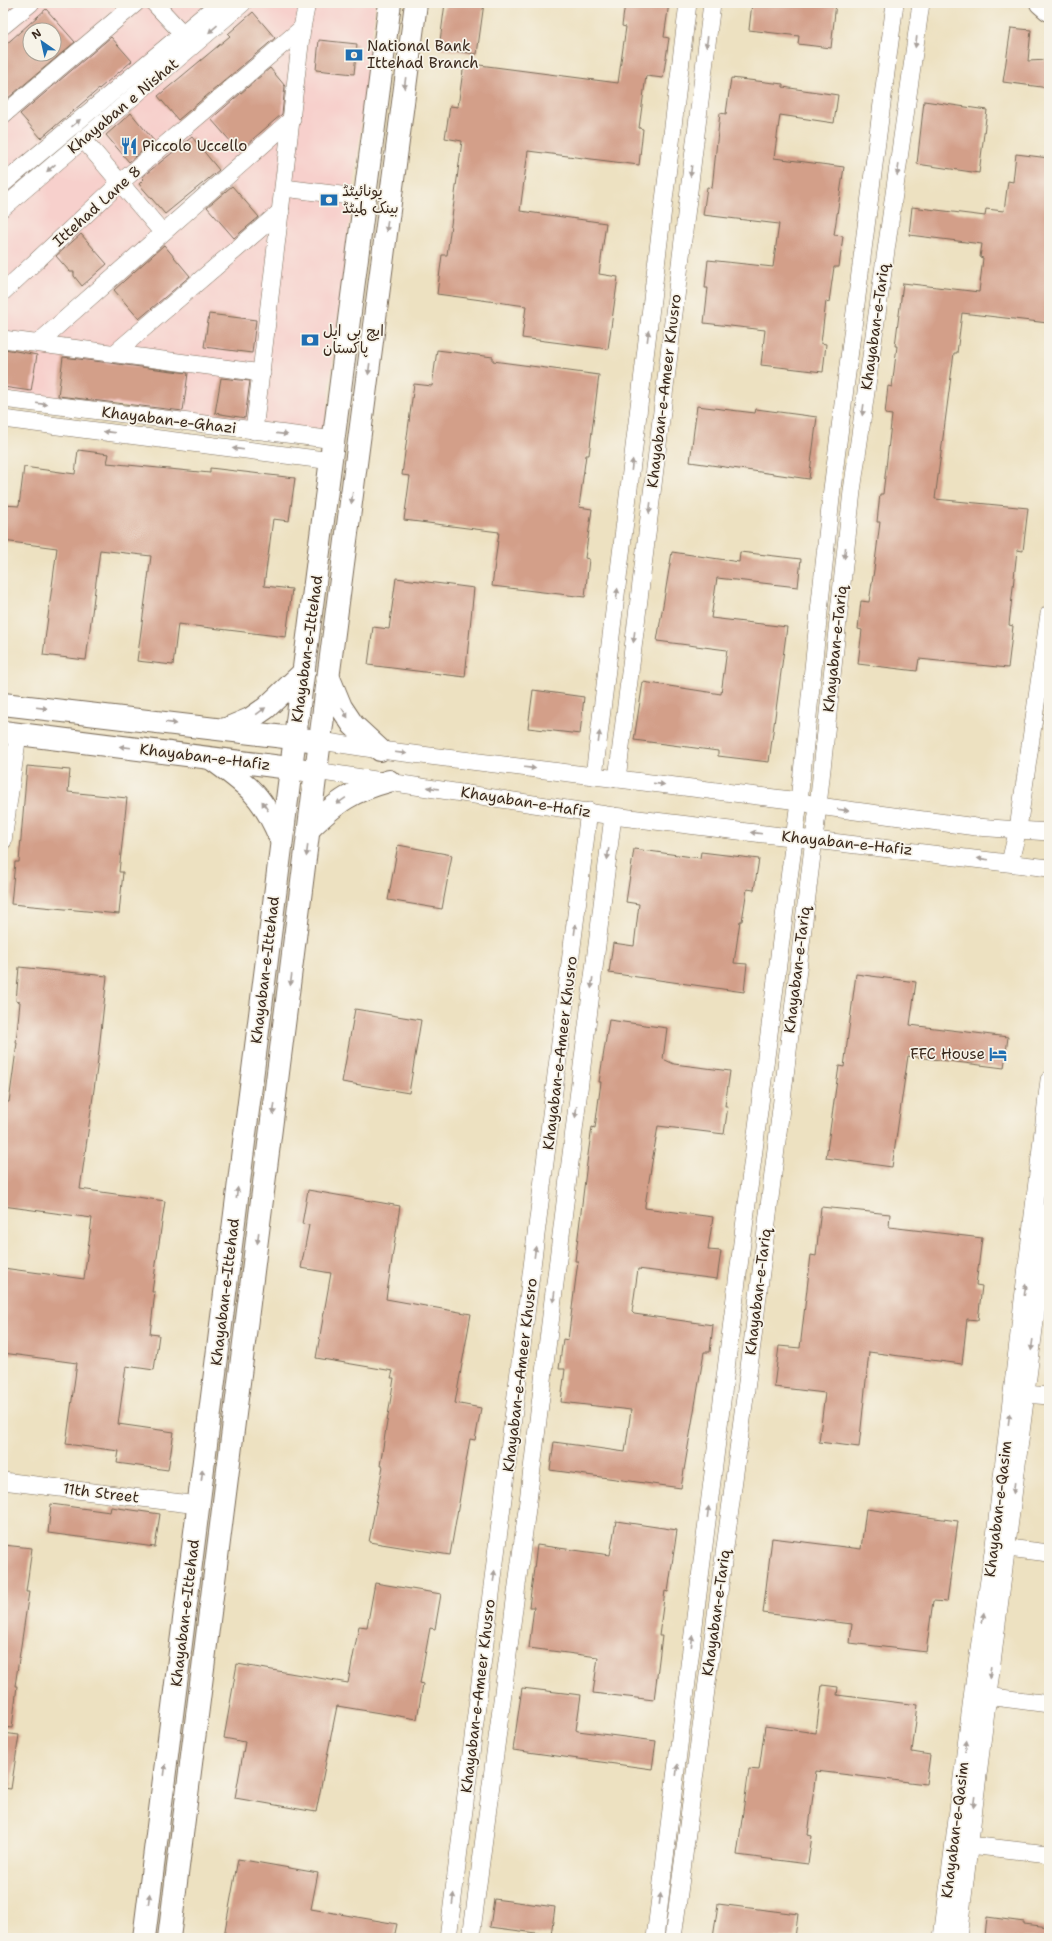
<svg xmlns="http://www.w3.org/2000/svg" width="1052" height="1941" font-family="'Shantell Sans','Playpen Sans Arabic',sans-serif">
  <rect width="100%" height="100%" fill="#f7f3e8"/>
  <filter id="ink" filterUnits="userSpaceOnUse"><feTurbulence type="fractalNoise" baseFrequency=".025" numOctaves="2"/><feDisplacementMap in="SourceGraphic" scale="8" xChannelSelector="R" yChannelSelector="G"/><feConvolveMatrix kernelMatrix="1 2 1 2 8 2 1 2 1" color-interpolation-filters="sRGB"/></filter>
  <filter id="wash" filterUnits="userSpaceOnUse"><feTurbulence type="fractalNoise" baseFrequency=".012" numOctaves="4" result="noise"/><feDisplacementMap in="SourceGraphic" scale="16" xChannelSelector="R" yChannelSelector="G"/><feGaussianBlur stdDeviation="0.9" result="paint"/><feColorMatrix in="noise" values="0 0 0 0 0 0 0 0 0 0 0 0 0 0 0 0 0 1.4 0 .05"/><feComposite in="paint" operator="in"/></filter>
  <g filter="url(#wash)">
    <rect width="100%" height="100%" fill="#ede1c1"/>
    <path fill="#f7d0cc" fill-rule="evenodd" d="M3 3H376L325 431 3 392ZM30 30H54V54H30Z"/>
    <g id="blocks">
      <g fill="#d39f89" fill-rule="evenodd">
        <path d="M445 3H484L477 54 439 49Z"/>
        <path d="M625 3H669L664 37 669 38 663 78 646 76 639 128 643 129 639 165 528 151 520 211 606 223 599 274 618 277 608 349 522 338 526 306 437 294 442 255H447L462 141 445 138 450 106 458 107 464 63 618 83 626 27 622 26Z"/>
        <path d="M752 3H836L831 48 798 44 799 36 749 30Z"/>
        <path d="M46 9 75 42 7 99 3 94V47ZM30 30H54V54H30Z"/>
        <path d="M253 12 275 38 178 120 158 96 230 36 228 34Z"/>
        <path d="M1011 28 1031 30 1028 61 1049 60V88L1003 82Z"/>
        <path d="M111 37 132 61 41 138 20 114Z"/>
        <path d="M319 40 357 44 354 74 316 70Z"/>
        <path d="M270 68 285 86 282 114 239 151 211 119Z"/>
        <path d="M731 78 783 84V87L838 95 834 123 780 115 774 158 844 167 834 235 843 236 839 267H834L829 302 826 301 821 343 826 344 823 372 761 365 765 330 704 323 708 288H705L708 260 773 267 779 224 703 215 707 187 712 188 720 113 726 114Z"/>
        <path d="M924 101 987 110 979 173 917 164Z"/>
        <path d="M131 113 154 141 129 162 106 135Z"/>
        <path d="M192 137 219 170 165 214 139 184 144 179 142 177Z"/>
        <path d="M1016 154 1049 158 1048 323 962 313 957 353H954L935 499 1028 508 1023 551 1017 550 1009 625 1013 626 1008 668 919 659 917 671 858 664 862 630 858 629 861 601 869 602 874 570 880 522H877L880 494H883L892 415 885 414 888 386 892 387 897 346H895L903 283 979 292 983 258 980 257 982 244 909 235 912 207 985 216 986 209 1004 211 1008 181 1013 182Z"/>
        <path d="M232 186 259 217 234 238 207 207Z"/>
        <path d="M81 234 107 264 82 286 74 276V272H70L56 256Z"/>
        <path d="M164 245 190 276 139 319 114 290Z"/>
        <path d="M209 314 256 320 252 353 204 347Z"/>
        <path d="M5 349 37 355 31 391 3 387Z"/>
        <path d="M437 350 493 357V361L599 375 589 455H586L579 507 592 509 585 558 589 559 585 597 492 586 499 532 404 520 410 476 402 475 414 384 432 386Z"/>
        <path d="M63 357 188 373 183 411 58 396Z"/>
        <path d="M221 378 250 381 245 418 215 413Z"/>
        <path d="M697 406 755 413 756 409 817 417 809 479 690 462Z"/>
        <path d="M78 450 109 454 107 463 210 473V468L295 478 289 521 273 519 264 586 292 589 286 637 178 624 173 665 137 661 151 556 100 550 86 660 43 655 57 548 3 541V505L19 506 24 467 75 474Z"/>
        <path d="M672 552 739 562 740 552 801 559 798 587 717 578 711 618 787 627 769 762 718 756V751L634 740 643 682 721 694 727 650 657 641Z"/>
        <path d="M396 578 474 588 465 677 368 665 373 627 389 629Z"/>
        <path d="M533 690 584 697 580 734 528 728Z"/>
        <path d="M27 766 70 770 68 792 127 798 119 872H123L119 914 11 904 15 862H19Z"/>
        <path d="M398 845 452 855 442 909 388 900Z"/>
        <path d="M634 849 700 858 701 852 759 859 754 890 747 889 742 921H740L734 963 747 964 744 992 609 973 613 943 634 946 639 904 626 902Z"/>
        <path d="M19 967 107 976 97 1068 80 1189 165 1201 152 1292H155L150 1334 159 1335 154 1370 126 1366 118 1424 174 1432 168 1470 117 1463 119 1451 66 1444 77 1363 3 1353V1268L84 1279 92 1218 3 1206V1115L5 1102H9L17 1043H16L20 1002 16 1001Z"/>
        <path d="M856 974 916 982 910 1025 1008 1037 1004 1068 908 1056 892 1167 826 1158 839 1066 844 1067Z"/>
        <path d="M355 1009 421 1020 409 1093 342 1082Z"/>
        <path d="M609 1020 667 1028 663 1059 674 1064 730 1071 725 1106H728L724 1134 658 1126 645 1205V1208L713 1217 708 1250 721 1251 717 1279 638 1269 632 1312 634 1314 713 1325 710 1352H704L681 1488 550 1470 554 1442 625 1452 631 1410 561 1402 565 1369H559L563 1339 568 1340 578 1261H575L588 1155 592 1127 595 1128 601 1082H599Z"/>
        <path d="M308 1190 400 1206 386 1299 471 1314 455 1403 481 1408 475 1440 470 1439 450 1555 369 1542 383 1466H380L394 1378H391L393 1371 316 1358 331 1273 301 1268 309 1225 302 1224Z"/>
        <path d="M821 1207 890 1214 889 1227 982 1238 976 1285 982 1286 978 1320 967 1319 962 1364 869 1352 859 1447 819 1442 825 1393 774 1387 779 1346 800 1348 811 1255 816 1256Z"/>
        <path d="M51 1504 110 1512 111 1507 160 1514 155 1547 48 1533Z"/>
        <path d="M866 1509 958 1521 947 1602 933 1601 926 1652 850 1643 852 1624 763 1613 772 1538 861 1549Z"/>
        <path d="M616 1521 677 1530 668 1592 665 1591 659 1636H662L654 1700 593 1693 598 1657 529 1648 534 1607H529L537 1545 610 1555Z"/>
        <path d="M3 1545 32 1548 26 1592H29L15 1686H17L12 1728 3 1727Z"/>
        <path d="M375 1583 441 1594 435 1629 430 1628 420 1683 423 1684 417 1719 337 1706 316 1812 235 1798 245 1742 224 1738 237 1664 348 1683 359 1626 367 1627Z"/>
        <path d="M822 1685 838 1687 837 1695 918 1705 912 1752 930 1755 926 1784 816 1771 808 1835 812 1836 808 1864 737 1855 749 1769 759 1770 765 1726 816 1733Z"/>
        <path d="M522 1688 581 1695 576 1730 578 1731 656 1741 652 1769 513 1750Z"/>
        <path d="M3 1733 19 1735 11 1789 3 1788Z"/>
        <path d="M238 1859 318 1873 311 1909 397 1924 394 1938H237L224 1936Z"/>
        <path d="M494 1899 555 1907 551 1935 490 1927Z"/>
        <path d="M718 1904 798 1914 795 1938H713Z"/>
        <path d="M987 1917 1024 1922V1924L1049 1927V1938H985Z"/>
      </g>
    </g>
  </g>
  <g filter="url(#ink)">
    <use href="#blocks" fill-opacity="0" stroke="#796a57" stroke-width="1"/>
    <g fill="none" stroke-linecap="round" stroke-linejoin="round">
      <g stroke="#796a57" stroke-width="18">
        <g id="minor">
          <path d="M154 3 183 34"/>
          <path d="M3 26 31 3"/>
          <path d="M3 115 136 3"/>
          <path d="M83 139 162 232"/>
          <path d="M3 184 219 3"/>
          <path d="M284 188 365 198"/>
          <path d="M3 208 243 3"/>
          <path d="M3 292 121 182 302 28"/>
          <path d="M3 339 262 373"/>
          <path d="M38 343 292 119"/>
          <path d="M115 353 281 211"/>
          <path d="M3 399 335 440"/>
          <path d="M3 419 332 461"/>
          <path d="M254 431 302 28 307 3"/>
          <path d="M321 741 380 750 799 801 818 806 976 827 1049 832"/>
          <path d="M316 771 613 816 1049 868"/>
          <path d="M594 776 688 3"/>
          <path d="M617 779 712 3"/>
          <path d="M3 841 18 734"/>
          <path d="M1010 862 1018 829 1049 614"/>
          <path d="M1025 1394 1049 1396"/>
          <path d="M3 1481 198 1505"/>
          <path d="M1008 1548 1049 1553"/>
          <path d="M986 1696 1049 1704"/>
          <path d="M969 1845 1049 1854"/>
          <path d="M448 1938 589 811"/>
          <path d="M471 1938 528 1501 613 816"/>
          <path d="M655 1938 734 1305 799 801 832 489 895 3"/>
          <path d="M673 1938 753 1337 818 806 852 491 921 3"/>
          <path d="M942 1938 973 1690 994 1545 1049 1080"/>
          <path d="M958 1938C987 1695 1020 1452 1049 1210"/>
        </g>
      </g>
      <g stroke="#796a57" stroke-width="24">
        <g id="major">
          <path d="M1041 3 1049 10"/>
          <path d="M329 678 341 707 353 725 380 750"/>
          <path d="M3 704 310 740"/>
          <path d="M226 729 250 719 266 708 304 672"/>
          <path d="M3 732 305 770"/>
          <path d="M213 760C250 787 263 796 281 840"/>
          <path d="M310 828C338 801 352 791 389 781"/>
          <path d="M144 1938 291 768 390 3"/>
          <path d="M169 1938 316 771 416 3"/>
        </g>
      </g>
      <use href="#minor" stroke="#fff" stroke-width="17"/>
      <use href="#major" stroke="#fff" stroke-width="22"/>
    </g>
    <defs><path id="oneway-solid" d="M-6-.8H1V-3.2L6.5 0L1 3.2V.8H-6Z"/></defs>
    <g fill="#a79f9a">
      <use href="#oneway-solid" transform="translate(213 29) rotate(139)"/>
      <use href="#oneway-solid" transform="translate(707 42) rotate(97)"/>
      <use href="#oneway-solid" transform="translate(916 42) rotate(98)"/>
      <use href="#oneway-solid" transform="translate(405 83) rotate(97)"/>
      <use href="#oneway-solid" transform="translate(76 123) rotate(-40)"/>
      <use href="#oneway-solid" transform="translate(51 168) rotate(139)"/>
      <use href="#oneway-solid" transform="translate(898 170) rotate(98)"/>
      <use href="#oneway-solid" transform="translate(691 171) rotate(97)"/>
      <use href="#oneway-solid" transform="translate(387 226) rotate(97)"/>
      <use href="#oneway-solid" transform="translate(648 336) rotate(-83)"/>
      <use href="#oneway-solid" transform="translate(369 369) rotate(97)"/>
      <use href="#oneway-solid" transform="translate(42 404) rotate(7)"/>
      <use href="#oneway-solid" transform="translate(863 410) rotate(98)"/>
      <use href="#oneway-solid" transform="translate(109 432) rotate(-173)"/>
      <use href="#oneway-solid" transform="translate(282 434) rotate(6)"/>
      <use href="#oneway-solid" transform="translate(238 449) rotate(-173)"/>
      <use href="#oneway-solid" transform="translate(632 465) rotate(-83)"/>
      <use href="#oneway-solid" transform="translate(352 498) rotate(97)"/>
      <use href="#oneway-solid" transform="translate(650 508) rotate(97)"/>
      <use href="#oneway-solid" transform="translate(845 553) rotate(96)"/>
      <use href="#oneway-solid" transform="translate(617 594) rotate(-83)"/>
      <use href="#oneway-solid" transform="translate(634 637) rotate(97)"/>
      <use href="#oneway-solid" transform="translate(42 708) rotate(7)"/>
      <use href="#oneway-solid" transform="translate(261 711) rotate(-36)"/>
      <use href="#oneway-solid" transform="translate(345 713) rotate(59)"/>
      <use href="#oneway-solid" transform="translate(171 723) rotate(7)"/>
      <use href="#oneway-solid" transform="translate(599 737) rotate(-83)"/>
      <use href="#oneway-solid" transform="translate(125 747) rotate(-173)"/>
      <use href="#oneway-solid" transform="translate(401 753) rotate(7)"/>
      <use href="#oneway-solid" transform="translate(530 768) rotate(7)"/>
      <use href="#oneway-solid" transform="translate(659 784) rotate(7)"/>
      <use href="#oneway-solid" transform="translate(433 788) rotate(-171)"/>
      <use href="#oneway-solid" transform="translate(341 801) rotate(145)"/>
      <use href="#oneway-solid" transform="translate(265 806) rotate(-123)"/>
      <use href="#oneway-solid" transform="translate(843 810) rotate(7)"/>
      <use href="#oneway-solid" transform="translate(756 833) rotate(-173)"/>
      <use href="#oneway-solid" transform="translate(307 851) rotate(97)"/>
      <use href="#oneway-solid" transform="translate(608 854) rotate(97)"/>
      <use href="#oneway-solid" transform="translate(983 859) rotate(-173)"/>
      <use href="#oneway-solid" transform="translate(575 929) rotate(-83)"/>
      <use href="#oneway-solid" transform="translate(291 980) rotate(97)"/>
      <use href="#oneway-solid" transform="translate(592 983) rotate(97)"/>
      <use href="#oneway-solid" transform="translate(274 1109) rotate(97)"/>
      <use href="#oneway-solid" transform="translate(576 1112) rotate(97)"/>
      <use href="#oneway-solid" transform="translate(237 1193) rotate(-83)"/>
      <use href="#oneway-solid" transform="translate(258 1238) rotate(97)"/>
      <use href="#oneway-solid" transform="translate(535 1252) rotate(-83)"/>
      <use href="#oneway-solid" transform="translate(1025 1290) rotate(-83)"/>
      <use href="#oneway-solid" transform="translate(554 1297) rotate(97)"/>
      <use href="#oneway-solid" transform="translate(1032 1345) rotate(98)"/>
      <use href="#oneway-solid" transform="translate(1009 1419) rotate(-83)"/>
      <use href="#oneway-solid" transform="translate(202 1475) rotate(-83)"/>
      <use href="#oneway-solid" transform="translate(1014 1488) rotate(97)"/>
      <use href="#oneway-solid" transform="translate(708 1512) rotate(-83)"/>
      <use href="#oneway-solid" transform="translate(494 1576) rotate(-83)"/>
      <use href="#oneway-solid" transform="translate(983 1618) rotate(-81)"/>
      <use href="#oneway-solid" transform="translate(692 1641) rotate(-83)"/>
      <use href="#oneway-solid" transform="translate(990 1673) rotate(98)"/>
      <use href="#oneway-solid" transform="translate(966 1746) rotate(-83)"/>
      <use href="#oneway-solid" transform="translate(165 1770) rotate(-83)"/>
      <use href="#oneway-solid" transform="translate(677 1770) rotate(-83)"/>
      <use href="#oneway-solid" transform="translate(974 1802) rotate(97)"/>
      <use href="#oneway-solid" transform="translate(149 1899) rotate(-83)"/>
      <use href="#oneway-solid" transform="translate(453 1899) rotate(-83)"/>
      <use href="#oneway-solid" transform="translate(660 1899) rotate(-83)"/>
    </g>
  </g>
  <defs>
    <g id="bank-bare" transform="scale(1.38)"><path d="M-6-4H6V4H-6ZM0-2.3a2.3 2.3 0 1 0 0 4.6a2.3 2.3 0 1 0 0-4.6Z" fill="#1f6fb2" stroke="#f7f3e8" stroke-width="2.5" paint-order="stroke"/></g>
    <g id="restaurant-bare" transform="scale(1.38)"><path d="M-5-6h1v4h1v-4h1v4h1v-4h1v5L-1.5 .5V6h-2V.5L-5-1ZM5-6V6H3V1.5H1.5Q1.5-4 5-6Z" fill="#1f6fb2" stroke="#f7f3e8" stroke-width="2.5" paint-order="stroke"/></g>
    <g id="hotel-bare" transform="scale(1.38)"><path d="M-6-4.5h1.5V1H6V5H4.5V3h-9V5H-6ZM-4 0a1.8 1.8 0 1 1 3.6 0ZM.5 0V-2.5h3Q6-2.5 6 0Z" fill="#1f6fb2" stroke="#f7f3e8" stroke-width="2.5" paint-order="stroke"/></g>
  </defs>
  <g fill-rule="evenodd">
    <use href="#bank-bare" x="354" y="55"/>
    <use href="#restaurant-bare" x="129" y="146"/>
    <use href="#bank-bare" x="329" y="200"/>
    <use href="#bank-bare" x="310" y="340"/>
    <use href="#hotel-bare" x="998" y="1054"/>
  </g>
  <g text-anchor="middle" stroke-width="3.5" stroke-linejoin="round" paint-order="stroke">
    <g font-size="15" fill="#3b2a1e" stroke="#f7f3e8" text-anchor="start">
      <text x="367" y="51">National Bank<tspan x="367" dy="17">Ittehad Branch</tspan></text>
      <text x="142" y="151">Piccolo Uccello</text>
      <text x="342" y="196">یونائیٹڈ<tspan x="342" dy="17">بینک لمیٹڈ</tspan></text>
      <text x="323" y="336">ایچ بی ایل<tspan x="323" dy="17">پاکستان</tspan></text>
      <text x="985" y="1059" text-anchor="end">FFC House</text>
    </g>
    <g font-size="15" fill="#3b2a1e" stroke="#f7f3e8">
      <text transform="translate(123 106) rotate(-40)" y="5">Khayaban e Nishat</text>
      <text transform="translate(97 206) rotate(-42)" y="5">Ittehad Lane 8</text>
      <text transform="translate(875 327) rotate(-82)" y="5">Khayaban-e-Tariq</text>
      <text transform="translate(664 391) rotate(-83)" y="5">Khayaban-e-Ameer Khusro</text>
      <text transform="translate(169 420) rotate(7)" y="5">Khayaban-e-Ghazi</text>
      <text transform="translate(307 649) rotate(-82)" y="5">Khayaban-e-Ittehad</text>
      <text transform="translate(835 649) rotate(-84)" y="5">Khayaban-e-Tariq</text>
      <text transform="translate(205 757) rotate(7)" y="5">Khayaban-e-Hafiz</text>
      <text transform="translate(526 802) rotate(9)" y="5">Khayaban-e-Hafiz</text>
      <text transform="translate(847 843) rotate(6)" y="5">Khayaban-e-Hafiz</text>
      <text transform="translate(265 970) rotate(-83)" y="5">Khayaban-e-Ittehad</text>
      <text transform="translate(797 970) rotate(-83)" y="5">Khayaban-e-Tariq</text>
      <text transform="translate(560 1053) rotate(-83)" y="5">Khayaban-e-Ameer Khusro</text>
      <text transform="translate(225 1292) rotate(-83)" y="5">Khayaban-e-Ittehad</text>
      <text transform="translate(758 1292) rotate(-83)" y="5">Khayaban-e-Tariq</text>
      <text transform="translate(520 1375) rotate(-83)" y="5">Khayaban-e-Ameer Khusro</text>
      <text transform="translate(101 1493) rotate(7)" y="5">11th Street</text>
      <text transform="translate(998 1509) rotate(-83)" y="5">Khayaban-e-Qasim</text>
      <text transform="translate(185 1613) rotate(-83)" y="5">Khayaban-e-Ittehad</text>
      <text transform="translate(716 1613) rotate(-82)" y="5">Khayaban-e-Tariq</text>
      <text transform="translate(478 1696) rotate(-83)" y="5">Khayaban-e-Ameer Khusro</text>
      <text transform="translate(955 1830) rotate(-83)" y="5">Khayaban-e-Qasim</text>
    </g>
  </g>
  <rect width="1052" height="1941" fill="none" stroke="#f7f3e8" stroke-width="16"/>
  <g transform="translate(42 42) rotate(326)"><circle r="19" fill="#f7f3e8" stroke="#aca397"/>
  <path d="M0-3L7 15L0 10L-7 15Z" fill="#1f6fb2"/>
  <text y="-6" font-size="11" font-weight="bold" text-anchor="middle" fill="#3b2a1e">N</text>
  </g>
</svg>
